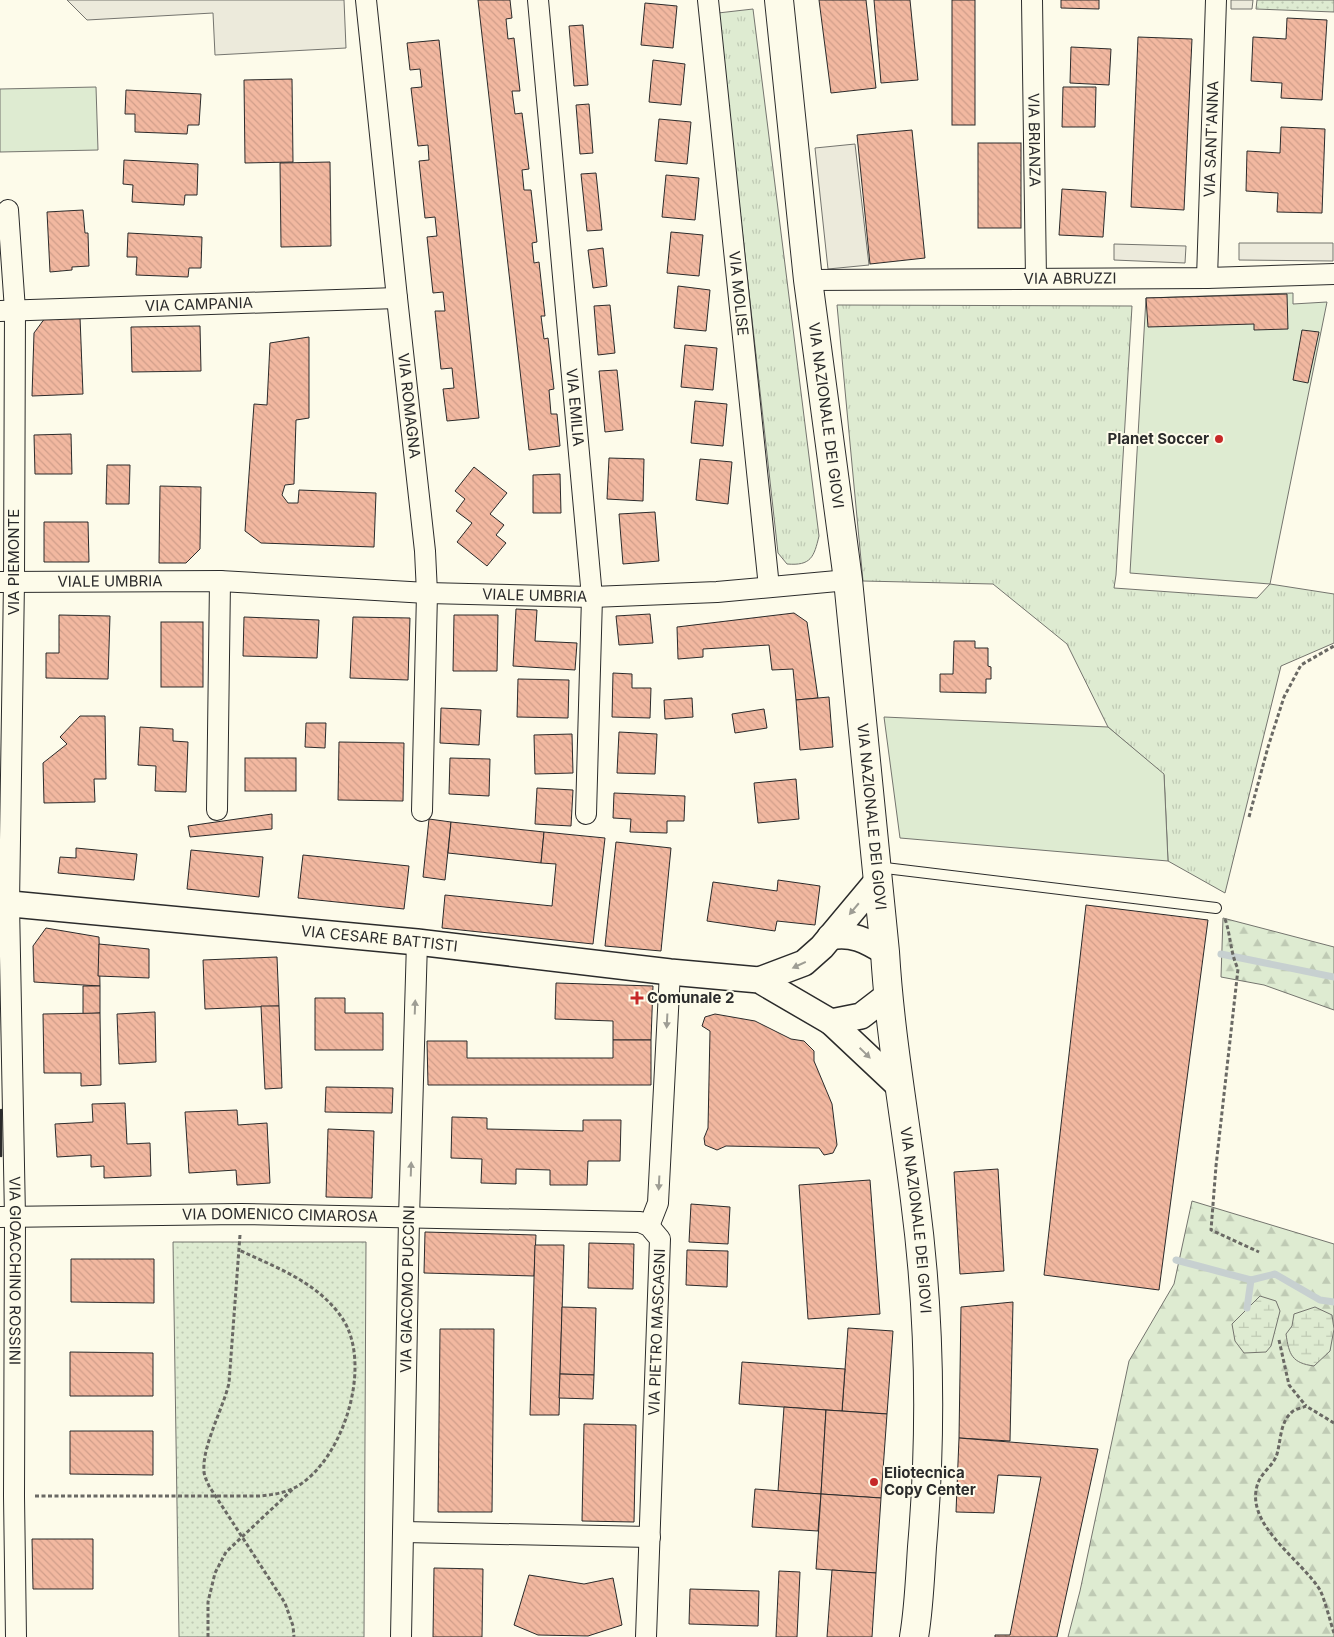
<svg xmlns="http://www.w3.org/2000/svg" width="1334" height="1637" font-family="Inter,sans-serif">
  <defs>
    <pattern id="grass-tufts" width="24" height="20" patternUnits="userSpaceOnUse" patternTransform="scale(1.25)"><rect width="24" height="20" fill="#deebd1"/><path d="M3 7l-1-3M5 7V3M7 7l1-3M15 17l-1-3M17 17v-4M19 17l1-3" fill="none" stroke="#bfcab4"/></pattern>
    <pattern id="forest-firs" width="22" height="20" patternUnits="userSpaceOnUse" patternTransform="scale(1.25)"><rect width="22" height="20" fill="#deebd1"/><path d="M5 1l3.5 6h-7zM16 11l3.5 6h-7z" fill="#bfcab4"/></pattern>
    <pattern id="wetland-marsh" width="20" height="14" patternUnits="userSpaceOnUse" patternTransform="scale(1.25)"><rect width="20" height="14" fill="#deebd1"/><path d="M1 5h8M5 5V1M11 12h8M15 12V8" fill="none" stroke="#bfcab4"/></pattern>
    <pattern id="park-dots" width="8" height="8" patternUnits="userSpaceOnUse" patternTransform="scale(1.25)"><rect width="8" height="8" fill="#deebd1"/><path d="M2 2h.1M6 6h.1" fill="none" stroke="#bfcab4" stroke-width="1.8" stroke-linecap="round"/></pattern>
    <pattern id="building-back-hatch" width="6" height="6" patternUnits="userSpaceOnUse" patternTransform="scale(1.25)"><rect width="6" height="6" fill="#f2b8a0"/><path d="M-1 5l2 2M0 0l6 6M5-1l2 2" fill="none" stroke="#d09e8a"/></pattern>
  </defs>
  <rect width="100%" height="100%" fill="#fdfbea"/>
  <g fill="url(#grass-tufts)" stroke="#74746e">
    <path d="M753 9 819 536C814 557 811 566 787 564L778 553 718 13Z"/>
    <path d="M837 305 1132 306 1116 575 1114 588 1257 598 1270 584 1334 594V643L1281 666 1225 893 1168 861 1164 775 1108 727 1067 644 993 584 863 581Z"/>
  </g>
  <g fill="url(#forest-firs)" stroke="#74746e">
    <path d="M1223 918 1334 947V1010L1264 985 1221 977Z"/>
    <path d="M1192 1201 1334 1244V1637H1068L1080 1591 1129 1361 1174 1284Z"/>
  </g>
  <g fill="url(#wetland-marsh)" stroke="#74746e">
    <path d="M1260 1296 1276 1301 1280 1311 1271 1346 1266 1352 1244 1353 1235 1341 1232 1324Z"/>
    <path d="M1315 1307 1332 1315 1334 1329 1330 1351 1314 1366C1292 1363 1289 1355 1286 1334L1292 1326 1294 1314Z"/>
  </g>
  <g fill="url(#park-dots)" stroke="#74746e">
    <path d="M1257 0H1334V12L1256 9Z"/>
    <path d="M173 1242H366L364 1637H179Z"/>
  </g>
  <g fill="#deebd1" stroke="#74746e">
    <path d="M96 87 98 150 0 152V89Z"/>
    <path d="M1293 293V304L1327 302 1270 584 1130 573 1146 298Z"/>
    <path d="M884 717 1108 727 1164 774 1168 861 900 838Z"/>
  </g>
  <g fill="#eceadb" stroke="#74746e">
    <path d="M67 0H344L346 48 215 55 213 13 87 20Z"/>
    <path d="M1231 0H1253L1252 9H1231Z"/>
    <path d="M855 144 869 265 828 269 815 148Z"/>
    <path d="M1239 243H1333V261L1239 260Z"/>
    <path d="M1114 244 1186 246 1185 263 1114 260Z"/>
  </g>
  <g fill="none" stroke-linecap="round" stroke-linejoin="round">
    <g stroke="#c7d0d0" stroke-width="7">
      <path d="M1221 954 1334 977"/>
      <path d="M1176 1260 1251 1280"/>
      <path d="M1247 1308 1251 1280 1275 1274 1320 1300 1334 1302"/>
    </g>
  </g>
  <g fill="url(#building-back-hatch)" stroke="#2b2b2b">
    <path d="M478 0H510L512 18 506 19 508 39 514 38 520 91H512L515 114 522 113 529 169 522 170 524 190H531L537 242 532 243 534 263 539 262 545 316H541L544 339 548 338 554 389 549 390 551 414H557L560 446 529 450Z"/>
    <path d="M819 0H866L876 88 831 93Z"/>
    <path d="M874 0H910L918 80 881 83Z"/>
    <rect x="952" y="0" width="23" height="125"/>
    <path d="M1061 0H1099V9L1061 8Z"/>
    <path d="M645 3 677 6 673 48 641 45Z"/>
    <path d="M1287 18 1327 20 1322 100 1281 98 1282 83 1251 81 1253 37 1286 39Z"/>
    <path d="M583 25 588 85 574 86 569 26Z"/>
    <path d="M1138 37 1192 39 1184 210 1131 207Z"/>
    <path d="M439 40 479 418 447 421 443 389 454 388 452 368 441 369 435 311H445L443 292 433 293 427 237 437 236 435 217 425 218 419 161 429 160 428 145 418 146 411 88 422 87 420 69 410 70 407 43Z"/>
    <path d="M1071 47 1111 49 1109 85 1070 83Z"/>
    <path d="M653 60 685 64 681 105 649 102Z"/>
    <path d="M292 79 293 162 245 163 244 80Z"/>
    <path d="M1063 87H1096L1095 127H1062Z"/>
    <path d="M126 90 201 94 199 125H188L187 134 135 132V114H125Z"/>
    <path d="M589 104 593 153 580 154 576 105Z"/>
    <path d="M659 119 691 122 687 164 655 161Z"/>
    <path d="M1281 127 1325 129 1322 213 1277 212 1278 193 1246 191 1247 151 1280 153Z"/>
    <path d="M912 130 925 258 870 264 857 135Z"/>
    <rect x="978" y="143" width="43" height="85"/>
    <path d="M124 160 198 164 197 195H185L184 205 132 202 133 185 123 184Z"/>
    <path d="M330 162 331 246 281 247 280 163Z"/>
    <path d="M596 173 602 230 587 231 581 174Z"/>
    <path d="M666 175 699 178 695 220 662 217Z"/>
    <path d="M1062 189 1106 192 1103 237 1059 235Z"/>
    <path d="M83 210 85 233H88L89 266 72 267V270L50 272 47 212Z"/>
    <path d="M671 232 703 235 699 276 667 273Z"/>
    <path d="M128 233 202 237 201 268H189L188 277 136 275 137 257H127Z"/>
    <path d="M603 248 607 286 593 288 588 250Z"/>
    <path d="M678 286 710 290 706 331 674 328Z"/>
    <path d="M1287 294 1288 329 1254 330V324L1148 327 1146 298Z"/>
    <path d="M610 305 615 353 598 355 594 306Z"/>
    <path d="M80 317 83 394 32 396 34 333 45 318Z"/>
    <path d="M200 326 201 371 132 372 131 327Z"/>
    <path d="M1302 330 1319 332 1308 383 1293 380Z"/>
    <path d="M309 337V418L296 420 294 484 285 485 282 495 288 503H298L299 490 376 493 374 547 261 543 245 531 254 404 267 405 270 343Z"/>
    <path d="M685 345 717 348 713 390 681 387Z"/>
    <path d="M617 370 623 430 605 432 599 371Z"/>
    <path d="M695 401 727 404 723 446 691 443Z"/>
    <path d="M71 434 72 474H35L34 435Z"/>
    <path d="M609 458 644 459 643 501 607 499Z"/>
    <path d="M700 459 732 462 728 504 696 500Z"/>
    <path d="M107 465H130L129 504H106Z"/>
    <path d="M474 467 507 493 490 514 504 525 496 535 506 543 487 566 457 542 472 523 456 511 465 499 455 491Z"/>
    <path d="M560 474 561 513H533V475Z"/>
    <path d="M160 486 201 487 200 549 186 563H159Z"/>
    <path d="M655 512 659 561 623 564 619 514Z"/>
    <path d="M44 522H88L89 562H44Z"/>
    <path d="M516 609 537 610 535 641 577 643 575 670 513 666Z"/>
    <path d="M794 613 807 622 818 698 796 700 793 669 772 670 769 645 703 649V657L678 659 677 627Z"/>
    <path d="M650 614 653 643 619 645 616 616Z"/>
    <path d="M59 615 110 616 108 679 46 678V653H59Z"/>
    <path d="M454 615H498L497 671H453Z"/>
    <path d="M244 617 319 620 317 658 243 656Z"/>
    <path d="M353 617 410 618 408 680 350 678Z"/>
    <rect x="161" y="622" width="42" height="65"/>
    <path d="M954 641H975V648H988V666L991 667V679H986V693L940 692V674H953Z"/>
    <path d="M613 673 632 674V688H651L650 718 612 717Z"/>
    <path d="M518 679 569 680 568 718 517 717Z"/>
    <path d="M829 697 833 747 800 750 796 700Z"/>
    <path d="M692 698 693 717 665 719 664 700Z"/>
    <path d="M441 708 481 710 479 745 440 743Z"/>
    <path d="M764 709 767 728 735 733 732 714Z"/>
    <path d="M80 716H105L106 779H94L95 802 44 803 43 763 67 744 60 737Z"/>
    <path d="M306 723H326L325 748 305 747Z"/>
    <path d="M140 727 173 729V741L188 742 186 792 155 791 156 766 138 765Z"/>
    <path d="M619 732 657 734 655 774 617 773Z"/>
    <path d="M572 734 573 773 535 774 534 735Z"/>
    <path d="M339 742 404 743 403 801 338 800Z"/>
    <rect x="245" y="758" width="51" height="33"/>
    <path d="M450 758 490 759 489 796 449 794Z"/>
    <path d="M796 779 799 819 758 823 754 783Z"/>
    <path d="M537 788 573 790 571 826 535 824Z"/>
    <path d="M614 793 685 796 684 821H667V833L630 832 631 819 613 818Z"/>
    <path d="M272 814V829L190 837 188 826Z"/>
    <path d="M429 819 451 822 445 880 423 877Z"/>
    <path d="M451 822 544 832 541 863 448 853Z"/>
    <path d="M544 832 605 838 593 944 442 928 445 895 552 906 556 864 541 863Z"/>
    <path d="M616 842 671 848 661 951 605 946Z"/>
    <path d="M76 848 137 854 134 880 58 873 60 857 76 858Z"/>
    <path d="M191 850 263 857 259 897 187 889Z"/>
    <path d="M303 855 409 866 404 909 298 898Z"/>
    <path d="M778 880 820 886 815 925 777 921 775 931 707 921 713 882 777 891Z"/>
    <path d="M1086 905 1208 920 1159 1290 1044 1275Z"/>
    <path d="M46 928 99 937 100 986 34 982 33 946Z"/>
    <path d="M99 944 149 949V978L98 976Z"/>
    <path d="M277 957 279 1006 205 1009 203 960Z"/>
    <path d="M556 983 653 986 651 1040H613V1021L555 1019Z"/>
    <path d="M83 986H100V1013L83 1014Z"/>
    <path d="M315 998H345V1013H383V1050H315Z"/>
    <path d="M261 1006H279L282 1088 265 1089Z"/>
    <path d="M155 1012 156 1062 119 1064 117 1014Z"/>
    <path d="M100 1013 101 1085 81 1086V1073H44L43 1014Z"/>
    <path d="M715 1014 755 1021 791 1039 804 1041 814 1051V1061L832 1104 837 1145 833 1153 824 1155 819 1148 726 1146 717 1150 705 1145 704 1138 708 1128 710 1031 702 1026 705 1017Z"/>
    <path d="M613 1040H651V1085H428L427 1041H467V1058H613Z"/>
    <path d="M326 1087 393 1088 392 1113 325 1112Z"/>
    <path d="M125 1103 127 1144 150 1143 151 1176 104 1178V1166L91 1167V1155L57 1157 55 1124 93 1122 92 1104Z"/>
    <path d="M237 1110 238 1125 267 1123 270 1183 237 1185 236 1170 189 1173 185 1112Z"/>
    <path d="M452 1117 487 1118V1129L583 1131V1120H621L620 1161H588L587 1185H550V1170L516 1169V1184L481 1183 482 1159 451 1158Z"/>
    <path d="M328 1129 374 1131 372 1198 326 1197Z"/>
    <path d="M998 1169 1004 1271 960 1274 954 1172Z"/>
    <path d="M870 1180 880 1314 808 1319 799 1185Z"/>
    <path d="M691 1204 730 1207 728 1244 689 1242Z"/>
    <path d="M425 1232 536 1235 534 1276 424 1273Z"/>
    <path d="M589 1243 634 1244 633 1289 588 1288Z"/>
    <path d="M535 1245H564L559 1415H530Z"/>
    <path d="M687 1250 728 1251 727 1287 686 1285Z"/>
    <path d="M71 1259H154V1303L71 1302Z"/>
    <path d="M1013 1302 1010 1441 959 1438 961 1307Z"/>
    <path d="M562 1307 596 1308 594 1375 560 1374Z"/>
    <path d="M848 1328 893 1331 887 1414 842 1411Z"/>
    <path d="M440 1329H494L492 1512H438Z"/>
    <path d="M70 1352 153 1353V1396H70Z"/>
    <path d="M742 1362 845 1369 842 1411 739 1404Z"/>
    <path d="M560 1374 594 1375 593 1399 559 1398Z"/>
    <path d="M784 1407 826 1410 821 1494 778 1491Z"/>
    <path d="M826 1410 887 1414 881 1498 821 1494Z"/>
    <path d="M584 1424 636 1425 634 1522 582 1521Z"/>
    <path d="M70 1431H153V1475L70 1474Z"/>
    <path d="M959 1438 1098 1449 1057 1637H995V1635H1010L1041 1477 998 1475 994 1513 956 1512Z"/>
    <path d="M755 1489 821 1494 818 1531 752 1527Z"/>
    <path d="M821 1494 881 1498 876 1573 816 1569Z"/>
    <path d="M32 1539H93V1589H33Z"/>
    <path d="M434 1568 483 1569 482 1637H433Z"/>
    <path d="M832 1570 876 1573 872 1637H827Z"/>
    <path d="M779 1571 800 1572 797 1637H776Z"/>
    <path d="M529 1575 584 1584 613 1578 622 1625 588 1636 538 1635 514 1625Z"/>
    <path d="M690 1589 759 1591 758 1626 689 1624Z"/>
  </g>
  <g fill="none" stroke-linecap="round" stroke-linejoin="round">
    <g stroke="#2b2b2b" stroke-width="12">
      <path id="service" d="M877 867 1216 908"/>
    </g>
    <g stroke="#2b2b2b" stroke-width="22">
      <g id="minor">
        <path id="s1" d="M366 0 397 298 425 551 427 593 422 811"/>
        <path id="s2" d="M538 0 592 597 586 814"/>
        <path id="s3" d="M708 0 769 587"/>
        <path id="s4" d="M1032 0 1036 279"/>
        <path id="s5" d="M8 210 15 310 14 582 9 904 15 1217 14 1496 16 1637"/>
        <path id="s6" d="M1207 278 1216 0"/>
        <path id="s7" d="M808 280 1207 278 1334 274"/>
        <path id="s8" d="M0 311 397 298"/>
        <path id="s9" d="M1 582 220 581 427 593 592 597 717 592 848 580"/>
        <path d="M217 810 220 581"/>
        <path id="s10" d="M0 1217 241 1214 640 1222 649 1226 660 1239 646 1637"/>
        <path d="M649 1226 658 1203 670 972"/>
        <path d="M404 1532 650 1537"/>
        <path id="s11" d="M401 1637 409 1218 417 942"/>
      </g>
    </g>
    <g stroke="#2b2b2b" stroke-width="28">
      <g id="tertiary">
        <path id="s12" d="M0 903 417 942 670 972 759 980 831 1022 898 1085"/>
        <path d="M830 937C851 932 867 941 885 952"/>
        <path d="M759 980 804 963 822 947 878 880"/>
        <path d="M831 1022 861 1016 887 996"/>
      </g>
    </g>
    <g stroke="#2b2b2b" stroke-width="30">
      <g id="secondary">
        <path id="s13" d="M779 0 808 280 848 580 885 952C890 1036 905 1117 915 1200 930 1315 932 1431 922 1547 920 1577 919 1608 914 1637"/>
      </g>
    </g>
    <g stroke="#6a6964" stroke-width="3" stroke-dasharray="4 2.5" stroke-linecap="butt">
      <path d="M1249 817 1268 747 1284 697 1301 665 1334 646"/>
      <path d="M1225 919C1231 936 1230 952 1238 969L1216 1166 1211 1230 1259 1252"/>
      <path d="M240 1235 229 1383C223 1409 202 1446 204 1471 204 1476 207 1481 209 1486L285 1603 293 1626 294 1637"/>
      <path d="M1279 1340 1289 1385 1306 1406"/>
      <path d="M1334 1423 1306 1406C1302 1408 1295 1409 1292 1412 1280 1422 1281 1440 1277 1454 1274 1465 1262 1472 1258 1483 1243 1524 1301 1559 1320 1590 1325 1600 1330 1621 1334 1633"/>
      <path d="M35 1496H259C272 1495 285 1493 296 1487 344 1460 375 1361 340 1315 315 1281 275 1267 239 1250"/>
      <path d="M208 1637V1602L215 1573 226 1552 293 1489"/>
    </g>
    <use href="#service" stroke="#fdfbea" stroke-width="10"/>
    <use href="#minor" stroke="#fdfbea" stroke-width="20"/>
    <use href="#tertiary" stroke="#fdfbea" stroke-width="25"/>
    <use href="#secondary" stroke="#fdfbea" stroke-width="28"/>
    <path stroke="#2b2b2b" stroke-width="2.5" d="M1 1110V1156"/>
  </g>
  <defs><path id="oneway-solid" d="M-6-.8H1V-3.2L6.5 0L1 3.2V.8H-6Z" transform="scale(1.25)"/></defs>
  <g fill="#9e9d94">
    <use href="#oneway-solid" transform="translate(854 909) rotate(130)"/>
    <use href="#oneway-solid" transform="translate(799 965) rotate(155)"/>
    <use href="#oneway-solid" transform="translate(415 1007) rotate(-88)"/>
    <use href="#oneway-solid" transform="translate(667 1021) rotate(93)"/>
    <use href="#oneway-solid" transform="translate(865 1053) rotate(44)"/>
    <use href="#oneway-solid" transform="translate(411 1169) rotate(-88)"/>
    <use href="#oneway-solid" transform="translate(659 1183) rotate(93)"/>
  </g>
  <g fill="#c62828" stroke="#fdfbea" stroke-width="2">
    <circle cx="1219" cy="439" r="5"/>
    <path d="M634.5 990.5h5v5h5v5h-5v5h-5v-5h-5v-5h5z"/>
    <circle cx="874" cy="1482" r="5"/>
  </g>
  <g text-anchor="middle" stroke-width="4" stroke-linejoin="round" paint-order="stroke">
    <g font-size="15" fill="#2b2b2b" stroke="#fdfbea">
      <text dy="5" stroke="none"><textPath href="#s4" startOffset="140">VIA BRIANZA</textPath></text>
      <text dy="5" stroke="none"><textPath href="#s6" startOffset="139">VIA SANT'ANNA</textPath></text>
      <text dy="5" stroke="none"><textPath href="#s7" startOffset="262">VIA ABRUZZI</textPath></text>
      <text dy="5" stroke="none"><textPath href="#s3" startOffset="295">VIA MOLISE</textPath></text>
      <text dy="5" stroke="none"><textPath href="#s8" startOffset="199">VIA CAMPANIA</textPath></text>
      <text dy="5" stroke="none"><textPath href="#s1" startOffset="408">VIA ROMAGNA</textPath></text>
      <text dy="5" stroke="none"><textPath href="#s2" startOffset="409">VIA EMILIA</textPath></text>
      <text dy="5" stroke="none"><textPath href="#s13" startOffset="418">VIA NAZIONALE DEI GIOVI</textPath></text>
      <text transform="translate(14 562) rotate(-90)" y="5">VIA PIEMONTE</text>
      <text dy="5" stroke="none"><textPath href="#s9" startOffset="109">VIALE UMBRIA</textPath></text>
      <text dy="5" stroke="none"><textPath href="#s9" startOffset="534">VIALE UMBRIA</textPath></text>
      <text dy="5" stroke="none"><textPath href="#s13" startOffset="822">VIA NAZIONALE DEI GIOVI</textPath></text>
      <text dy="5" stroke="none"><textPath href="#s12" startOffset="381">VIA CESARE BATTISTI</textPath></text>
      <text dy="5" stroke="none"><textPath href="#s10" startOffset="280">VIA DOMENICO CIMAROSA</textPath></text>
      <text dy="5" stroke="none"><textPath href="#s13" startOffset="1228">VIA NAZIONALE DEI GIOVI</textPath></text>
      <text dy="5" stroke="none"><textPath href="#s5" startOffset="1061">VIA GIOACCHINO ROSSINI</textPath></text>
      <text dy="5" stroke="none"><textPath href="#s11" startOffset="348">VIA GIACOMO PUCCINI</textPath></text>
      <text transform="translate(657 1332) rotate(-88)" y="5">VIA PIETRO MASCAGNI</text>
    </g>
    <g font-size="15" font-weight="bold" fill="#2b2b2b" stroke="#fdfbea" text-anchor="start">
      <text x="1209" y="444" text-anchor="end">Planet Soccer</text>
      <text x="647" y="1003">Comunale 2</text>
      <text x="884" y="1478">Eliotecnica<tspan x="884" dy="17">Copy Center</tspan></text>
    </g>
  </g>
</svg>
